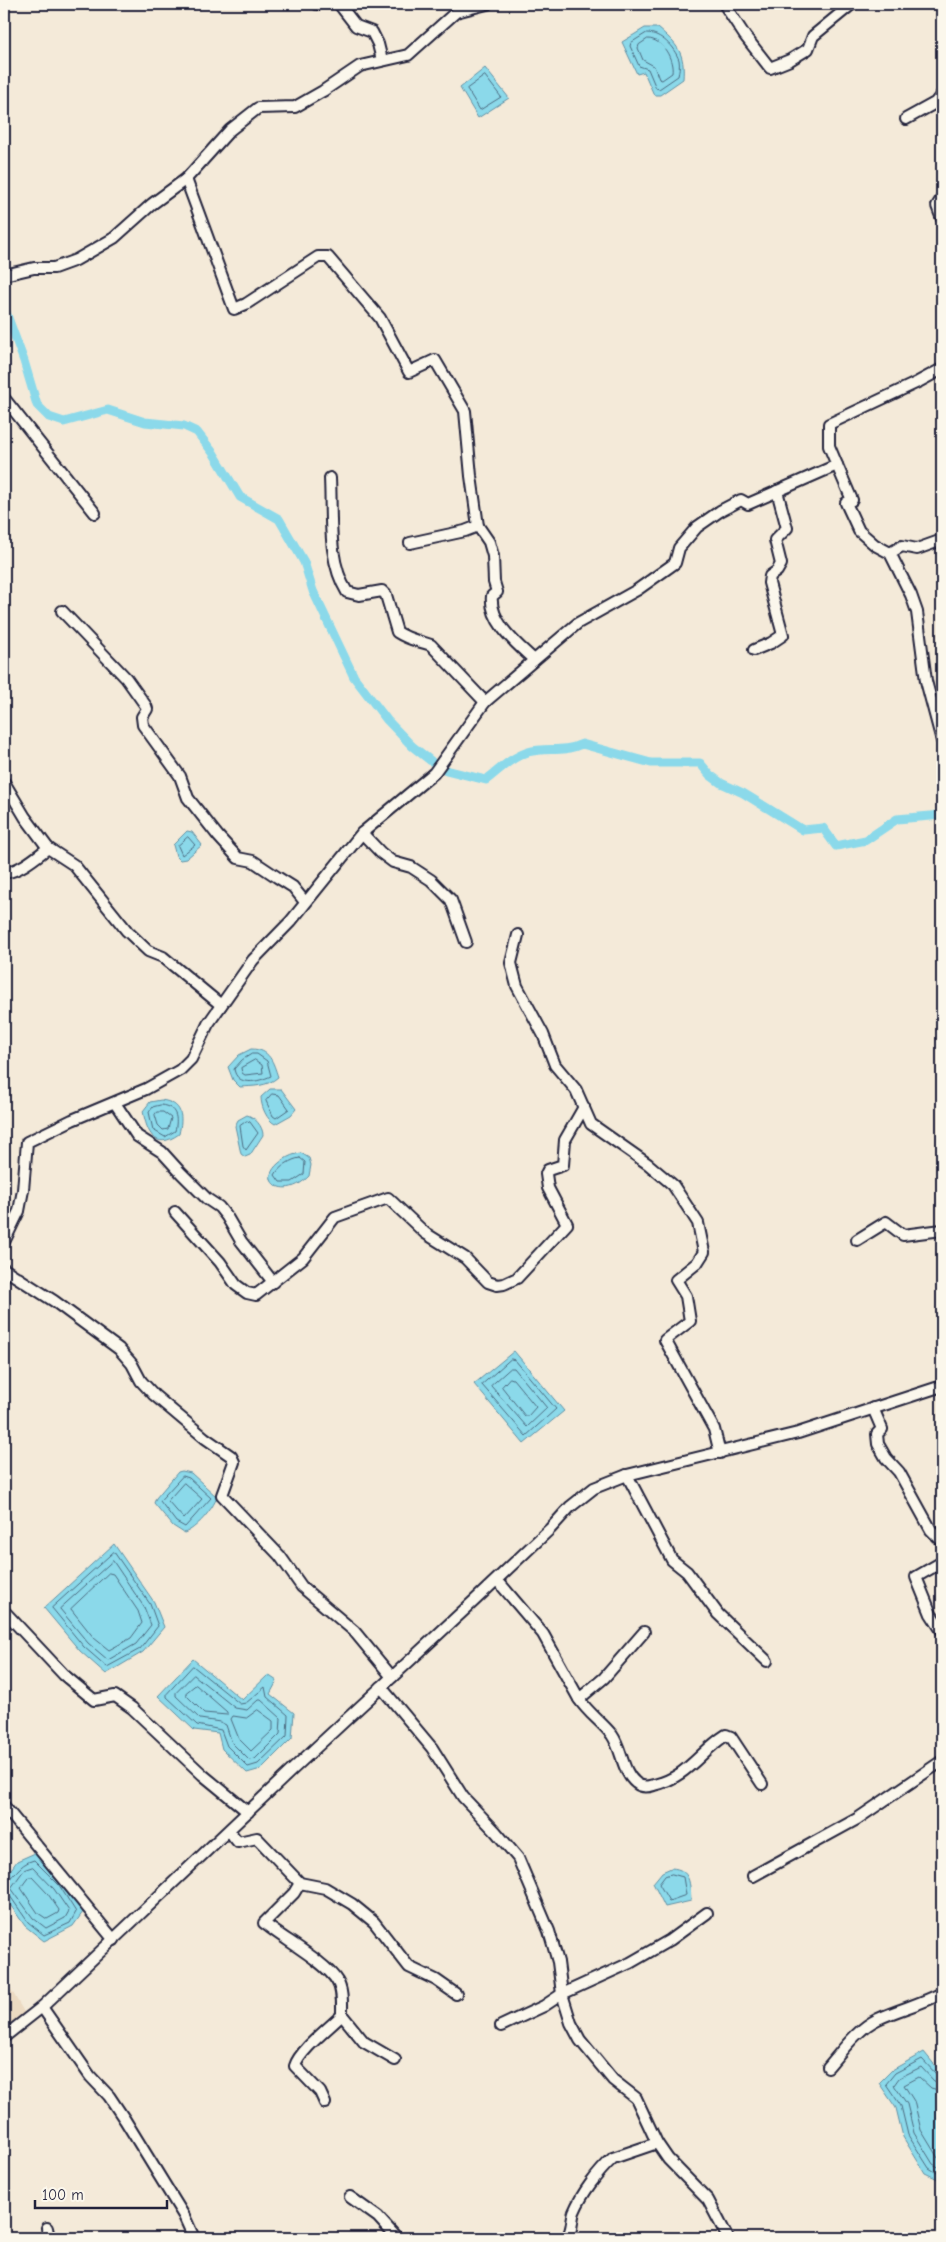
<svg xmlns="http://www.w3.org/2000/svg" width="946" height="2242" font-family="'Comic Neue',sans-serif">
  <rect width="100%" height="100%" fill="#f4ead9"/>
  <filter id="ink" filterUnits="userSpaceOnUse"><feTurbulence type="fractalNoise" baseFrequency=".02" numOctaves="2"/><feDisplacementMap in="SourceGraphic" scale="10" xChannelSelector="R" yChannelSelector="G"/><feConvolveMatrix kernelMatrix="1 2 1 2 8 2 1 2 1" color-interpolation-filters="sRGB"/></filter>
  <g filter="url(#ink)">
    <path fill="#ecdac2" d="M4 1977 25 2014 4 2031Z"/>
    <g fill="#8bd9ea" stroke="#6190a4">
      <path d="M645 28H658C678 45 685 53 683 79L660 95H654L644 72 637 74 622 42Z"/>
      <path d="M485 68 509 98 478 118 460 88Z"/>
      <path d="M187 831 192 832 202 845 186 859 180 860 176 856 173 845Z"/>
      <path d="M251 1049C270 1049 273 1062 278 1077 267 1087 253 1086 240 1087L233 1080 228 1067 239 1055Z"/>
      <path d="M270 1089H281L296 1109 291 1115 275 1124C267 1120 261 1107 261 1097Z"/>
      <path d="M161 1100C183 1103 183 1116 179 1134 155 1151 147 1133 143 1111L150 1102Z"/>
      <path d="M247 1115C255 1117 263 1127 263 1135L250 1155 245 1157 241 1154 235 1126 238 1120Z"/>
      <path d="M301 1153 309 1158 311 1165 309 1176C284 1202 253 1180 283 1160 289 1156 294 1154 301 1153Z"/>
      <path d="M514 1351 564 1411 524 1444 474 1384Z"/>
      <path d="M182 1471 191 1473 217 1497C213 1509 196 1529 184 1533L173 1526 154 1503 156 1498 178 1472Z"/>
      <path d="M114 1544 154 1602 164 1627 143 1652 106 1674 80 1651 44 1608Z"/>
      <path d="M193 1659 242 1700 268 1675 277 1681 270 1694 294 1713 292 1738 261 1769 247 1773 222 1749 218 1733 194 1730 158 1696Z"/>
      <path d="M35 1853 63 1882 83 1912 73 1926 44 1941 25 1926 4 1896V1879L17 1861Z"/>
      <path d="M671 1868C691 1869 690 1884 691 1901L665 1907 653 1883 662 1872Z"/>
      <path d="M924 2052 942 2074V2181L925 2173 903 2137 896 2108 879 2083 892 2070Z"/>
    </g>
    <g fill="none" stroke-linecap="round" stroke-linejoin="round">
      <g stroke="#4c6b81" stroke-width="1">
        <path d="M647 33C661 33 674 47 679 60 680 65 679 72 678 76L659 89 656 88 648 69 639 66 630 46 631 43Z"/>
        <path d="M648 39C663 39 674 60 672 73L662 80 659 79 654 66 643 60 638 48 639 45Z"/>
        <path d="M485 76 501 97 480 110 467 89Z"/>
        <path d="M188 837 195 845 182 855 178 846Z"/>
        <path d="M252 1054H257L267 1061 271 1076C258 1082 237 1087 234 1069L242 1060Z"/>
        <path d="M255 1060 262 1065 263 1073 245 1075 242 1073 241 1068Z"/>
        <path d="M272 1094 279 1095 289 1109 276 1118 273 1116 266 1101Z"/>
        <path d="M161 1105C177 1107 178 1118 175 1131L165 1137 153 1130 149 1112 153 1107Z"/>
        <path d="M157 1112H163L171 1118 168 1129 163 1130 158 1125 155 1115Z"/>
        <path d="M247 1121 250 1122 258 1133 246 1150 243 1146 240 1126Z"/>
        <path d="M300 1158 305 1162 304 1174 292 1182H280L275 1175C279 1167 291 1159 300 1158Z"/>
        <path d="M511 1359 515 1360 556 1409 526 1436 482 1385Z"/>
        <path d="M511 1368H514L547 1408 527 1427 491 1386Z"/>
        <path d="M510 1378 513 1379 536 1407 528 1416H525L502 1387Z"/>
        <path d="M183 1476 189 1478 211 1498 185 1527 176 1522 160 1501Z"/>
        <path d="M184 1483 202 1499 184 1519 168 1501Z"/>
        <path d="M114 1552 150 1604 158 1626 140 1649 107 1667 84 1647 52 1608Z"/>
        <path d="M113 1561 144 1607 151 1625 136 1644 108 1660 88 1643 60 1609Z"/>
        <path d="M109 1573 113 1574 138 1611 142 1623 131 1638 109 1650 94 1638 71 1609Z"/>
        <path d="M193 1666 240 1704 246 1703 265 1687 267 1697 288 1715 287 1736 258 1764 248 1767 227 1746 221 1730 197 1725 167 1697V1694Z"/>
        <path d="M194 1675 235 1708 247 1710 258 1700H261L281 1718 280 1734 255 1759 249 1760 232 1743 226 1725 220 1722 200 1719 176 1696V1693Z"/>
        <path d="M196 1685 227 1712V1715L204 1713 187 1696 186 1693Z"/>
        <path d="M258 1710 273 1721V1730L251 1751 239 1739 231 1719 233 1716 246 1718Z"/>
        <path d="M33 1867 54 1889 69 1911 65 1918 46 1928 33 1918 11 1888 24 1870Z"/>
        <path d="M672 1874 683 1877 686 1895 669 1901 659 1884 665 1876Z"/>
        <path d="M29 1877H32L48 1894 59 1910 58 1913 47 1919 38 1913 21 1888Z"/>
        <path d="M4 1881C14 1880 17 1864 34 1860L59 1885 76 1912 70 1923 44 1935 28 1922 10 1896 4 1894"/>
        <path d="M942 2077 937 2075 922 2059 895 2073 886 2084 901 2106 908 2135 929 2168 942 2176"/>
        <path d="M942 2083 934 2081 921 2067 899 2078 894 2085 907 2104 914 2133 933 2164 942 2169"/>
        <path d="M942 2091 931 2088 919 2077 904 2085 914 2101 921 2130 938 2158 942 2160"/>
      </g>
      <g stroke="#8bd9ea" stroke-width="9">
        <path d="M4 307 24 361 37 405 49 417 64 422 108 410 145 422 184 426 197 432 214 454 240 497 279 519 304 562 313 591 354 677 387 720 412 746 431 761"/>
        <path d="M446 770 486 780C499 770 512 757 528 752 547 747 563 753 582 744L651 763H700L710 775 721 783 743 793 803 830 823 828 836 846 866 840 897 819 942 815"/>
      </g>
      <g stroke="#22223b" stroke-width="14">
        <g id="minor">
          <path d="M317 4H318"/>
          <path d="M339 4 356 26 372 32 378 44 382 60"/>
          <path d="M724 4 745 36 770 68 790 60 808 49 813 36 852 4"/>
          <path d="M906 119 935 103 942 94"/>
          <path d="M186 179 234 309 246 304 318 257H328L380 318 409 372 435 360 465 411 471 476 478 526 465 531 410 543"/>
          <path d="M942 198 937 206 942 219"/>
          <path d="M4 275 34 268H54L76 260 114 238 152 204 186 179 230 130 258 108 295 107 323 91 360 66 408 55 456 12 487 4"/>
          <path d="M4 398 95 513"/>
          <path d="M837 465 852 500 846 503 859 531 875 545 890 553 911 595 917 612 926 681 942 741"/>
          <path d="M330 478C332 516 327 560 347 592L359 595 382 591 386 595 397 632C411 641 417 640 431 645L485 702"/>
          <path d="M478 526 489 542 493 556 494 582 497 592 492 596C489 622 517 644 534 660"/>
          <path d="M890 553 902 546 917 549 942 540"/>
          <path d="M62 611 126 678 146 706 147 709 142 717 143 725 180 776 188 798 218 836 238 858 253 861 277 877 293 887 305 902"/>
          <path d="M754 650 771 643 783 635 769 583 770 576 777 571 781 564 775 540 787 528 777 491"/>
          <path d="M4 782 25 817 48 848"/>
          <path d="M362 833 381 853 393 862 411 867 431 880 451 900 466 942"/>
          <path d="M4 873C20 871 35 858 48 848L74 865 127 931 148 951 163 957 221 1005"/>
          <path d="M518 935 511 963 517 986 543 1034 555 1065 576 1090 591 1124 648 1164 673 1185 698 1223 704 1252 697 1263 676 1280 686 1296 690 1321 665 1340 714 1429 720 1453"/>
          <path d="M115 1103 137 1136 162 1152 181 1173 207 1199 219 1207 227 1217 241 1241 273 1282"/>
          <path d="M175 1212 220 1262 236 1285 247 1293 256 1295 303 1258 335 1217 388 1198 425 1233 465 1258 488 1282 497 1285 504 1284 517 1278 567 1224 548 1188 546 1174 548 1170 563 1165 565 1140 584 1107"/>
          <path d="M857 1240 886 1222 903 1235 942 1230"/>
          <path d="M4 1242 19 1211 23 1190 27 1142 72 1120 146 1089 180 1070 191 1059 208 1024 253 960 291 921 362 833 434 773 485 702 578 623 637 590 675 563 679 548 697 527 720 511 741 500 748 504 837 465 829 446V424L918 382 942 369"/>
          <path d="M4 1269 54 1301 119 1349 132 1364 141 1381 154 1395 205 1438 231 1456 234 1462 222 1495 280 1556 302 1587 354 1631 392 1677"/>
          <path d="M873 1408 882 1429 877 1434 878 1444 886 1458 899 1472 931 1530 942 1541"/>
          <path d="M627 1475 672 1560 687 1572 718 1614 767 1661"/>
          <path d="M942 1562 916 1577 931 1614 942 1631"/>
          <path d="M497 1580 543 1634 579 1699"/>
          <path d="M4 1611 64 1675 94 1700 115 1696 132 1708 203 1775 248 1812"/>
          <path d="M644 1632 604 1678 579 1699C588 1713 602 1722 612 1735 622 1749 622 1772 636 1783 642 1788 648 1787 654 1785 688 1777 699 1752 726 1735L731 1737 762 1784"/>
          <path d="M381 1687 432 1748 463 1797 496 1832 518 1858 549 1931 558 1962 562 1994 571 2023 580 2040 613 2080 636 2098 657 2143 668 2159 708 2200 728 2238"/>
          <path d="M4 1806 114 1940"/>
          <path d="M229 1831 238 1842 257 1838 300 1883 325 1888 352 1904 374 1922 409 1967 436 1980 456 1994"/>
          <path d="M753 1876 857 1819 942 1761"/>
          <path d="M300 1883 294 1893 264 1923C283 1939 326 1962 337 1981 343 1990 342 2004 342 2015L364 2042 395 2060"/>
          <path d="M42 2007 90 2076 109 2096 125 2120 184 2216 194 2238"/>
          <path d="M501 2026 544 2006 562 1994 630 1963 670 1940 707 1913"/>
          <path d="M4 2037 42 2007 293 1769 474 1601 550 1529 570 1507 594 1488 627 1475 798 1433 942 1386"/>
          <path d="M828 2067C842 2051 857 2029 878 2019 899 2009 922 2004 942 1993"/>
          <path d="M325 2103 320 2092 295 2066C300 2050 329 2028 342 2015"/>
          <path d="M350 2197 378 2217 397 2238"/>
          <path d="M47 2228 49 2238"/>
          <path d="M566 2238C573 2232 571 2221 574 2212 582 2193 598 2172 613 2158L657 2143"/>
        </g>
      </g>
      <use href="#minor" stroke="#fbf7ec" stroke-width="10"/>
    </g>
  </g>
  <rect width="946" height="2242" fill="none" stroke="#fbf7ec" stroke-width="20"/>
  <rect x="10" y="10" width="926" height="2222" fill="none" stroke="#22223b" stroke-width="2" filter="url(#ink)"/>
  <path d="M35 2200v8h132v-8" fill="none" stroke="#22223b" stroke-width="2.5"/>
  <text x="42" y="2200" font-size="15" fill="#22223b" stroke="#fbf7ec" stroke-width="4" paint-order="stroke">100 m</text>
</svg>
